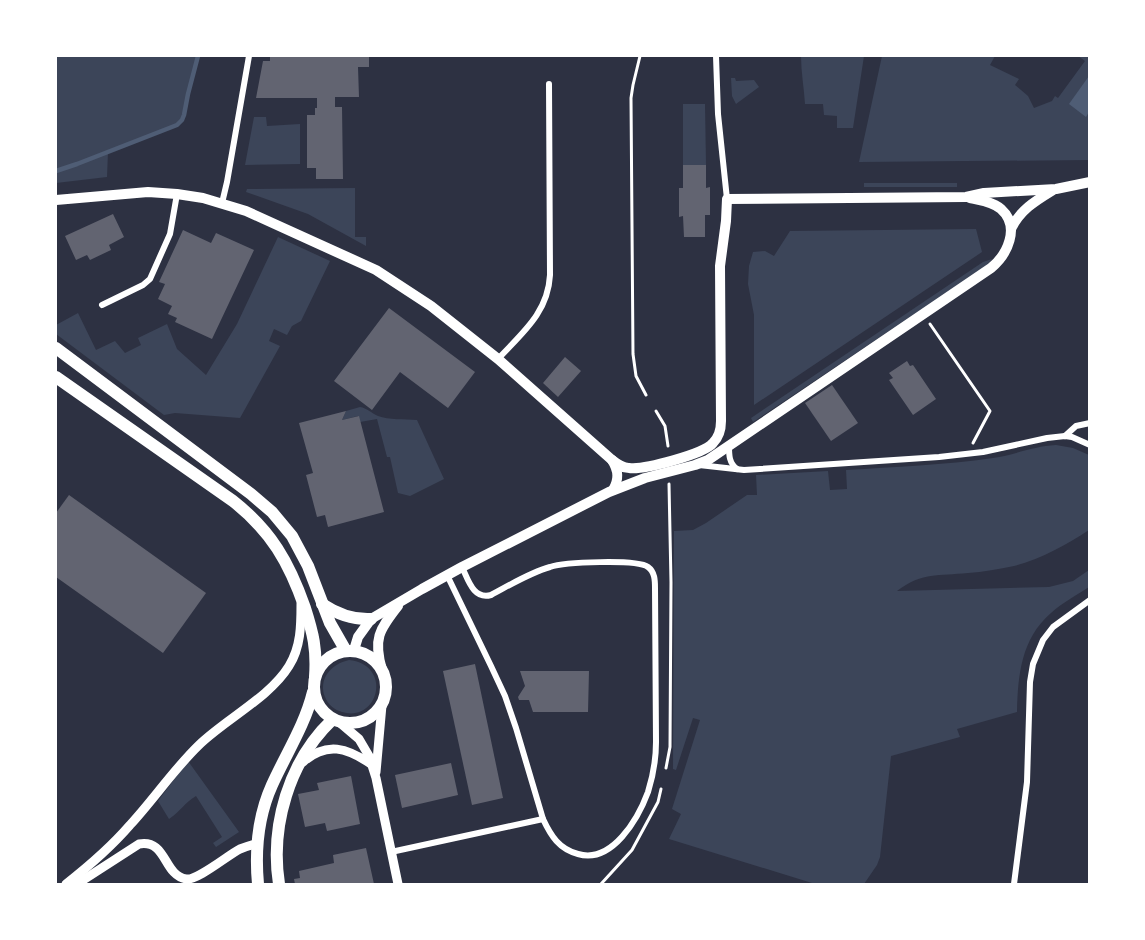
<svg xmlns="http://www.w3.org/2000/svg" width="1145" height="940" font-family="Rubik,sans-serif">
  <rect width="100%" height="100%" fill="#2d3142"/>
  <g fill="#3c4559">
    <path d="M56 56H198L188 94 184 115 182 120 177 125 108 152 107 177 56 183Z"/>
    <path d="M801 56H864L853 128H837V116L824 115 823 104H805C804 88 801 72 801 56Z"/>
    <path d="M882 56H995L990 65 1019 79 1015 85 1028 96 1034 108 1052 101 1055 96 1058 98 1085 61 1078 56H1089V160L859 162Z"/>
    <path d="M731 78H735L736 81 754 80 759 87 736 104 732 96Z"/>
    <path d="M683 104H705L706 165H683Z"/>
    <path d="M254 117H266L267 126 300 124V164L245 165Z"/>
    <rect x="864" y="183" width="93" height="4"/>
    <path d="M355 188V237H366V246L308 214 246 192 247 189Z"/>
    <path d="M976 229 982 252 754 405V315L748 284 749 266 753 252 765 251 774 256 790 231Z"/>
    <path d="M278 237 330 261 301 321 292 326 287 335 274 329 269 341 280 346 240 418 175 413 164 415 56 334V325L78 313 96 350 115 341 125 353 141 345 138 338 167 324 177 349 206 375 237 324Z"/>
    <path d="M992 259 986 266 753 422 751 418 983 262Z"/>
    <path d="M360 407C367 408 371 413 378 416 389 420 404 419 417 420L444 479 410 496 398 493 390 457H387L377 419 360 422 358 416 342 420 346 411Z"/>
    <path d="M1056 445 1073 448 1089 455V530C1066 545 1041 559 1014 566 999 569 983 572 968 573 938 576 922 572 897 591L1049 587 1073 581 1089 570V587C1077 595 1062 603 1051 613 1021 639 1018 675 1017 712L957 729 960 737 891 756 880 857 877 865 864 884 812 883 669 839 681 814 672 809 700 720 693 718 676 770 673 769 674 531 693 530 706 523 747 495H757L756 475 828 471 830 490 847 489 846 470C895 467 944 465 993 458 1014 455 1034 446 1056 445Z"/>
    <path d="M349 660C393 665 379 723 342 712 335 710 328 705 325 697 318 679 331 664 349 660Z"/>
    <path d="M188 761 239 832 216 847 213 843 222 837 196 796C184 803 181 811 169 819L158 801Z"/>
  </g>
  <path fill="#4f5d75" d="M1089 76V112L1086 117 1069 104Z"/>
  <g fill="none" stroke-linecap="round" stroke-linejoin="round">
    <path stroke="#4f5d75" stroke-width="4.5" d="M56 171 77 164 177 125 182 120 184 115 188 94 198 56"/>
  </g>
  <g fill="#626471">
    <path d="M270 56H369V67H358L359 97H335V107H342L343 179H316V168H307V115H315V108H317V98H256L263 61H270Z"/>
    <path d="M683 165H706V188L710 187V215H705V237H684L683 216 679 217V188H683Z"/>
    <path d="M113 214 124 237 109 245 111 250 90 260 87 255 76 260 65 236Z"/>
    <path d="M183 230 211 243 216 233 254 250 212 339 175 322 177 318 168 314 172 306 158 299 165 284 159 282Z"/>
    <path d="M389 308 475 372 448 408 400 372 372 410 334 381Z"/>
    <path d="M565 357 581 371 558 397 543 383Z"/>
    <path d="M907 361 910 366 913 365 936 399 913 415 889 380 893 378 889 373Z"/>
    <path d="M832 385 858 423 831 441 805 403Z"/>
    <path d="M346 411 342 420 359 416 384 512 328 527 325 515 317 517 306 475 313 473 299 423Z"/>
    <path d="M69 495 206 593 163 653 56 577V513Z"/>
    <path d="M475 664 503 798 472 805 443 671Z"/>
    <path d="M520 671H589L588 712H533L529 700H519L518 697 525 686Z"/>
    <path d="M451 763 458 795 402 808 395 775Z"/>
    <path d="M351 776 360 824 327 831 325 823 305 827 298 794 319 790 317 783Z"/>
    <path d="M366 848 374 884H295L294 879 300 878 299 871 334 863 333 855Z"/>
  </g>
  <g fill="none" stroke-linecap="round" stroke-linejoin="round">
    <g stroke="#fff" stroke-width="3">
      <path d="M640 56 633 85 631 98 633 354 636 376 646 395"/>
      <path d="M930 324 990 411 973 443"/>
      <path d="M656 411 665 426 668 446"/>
      <path d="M666 768 670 747 671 582 669 484"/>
      <path d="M601 884 632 850 658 802 661 789"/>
    </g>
    <g stroke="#fff" stroke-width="6">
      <path d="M716 56 718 114 727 199"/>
      <path d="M222 203 227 182 249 56"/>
      <path d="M102 305 143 285 150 279 170 234 177 194"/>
      <path d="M498 359C522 333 548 313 550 275L549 84"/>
      <path d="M1065 436 1076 426 1090 423"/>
      <path d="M729 446C729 455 729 463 737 469"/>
      <path d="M699 465 744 470 939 457 983 452 1047 438 1065 436 1072 437 1090 445"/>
      <path d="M447 575 491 666 505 696 516 728 543 819C551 836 559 849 578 854 612 864 638 819 648 792 653 776 656 759 656 742L655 588C655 581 655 572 648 567 637 559 564 562 550 567 529 573 510 585 491 595 473 600 468 579 462 567"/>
      <path d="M391 852 543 819"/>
      <path d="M1014 884 1027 782 1030 682 1033 664 1043 640 1053 627 1090 600"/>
    </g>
    <g stroke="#fff" stroke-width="9">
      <path d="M339 722 359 739 369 756 376 778 398 884"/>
      <path d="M303 762C327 741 347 748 371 764"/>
      <path d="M376 772 382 705"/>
      <path d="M66 884C89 866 111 847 130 825 154 799 174 769 199 745 226 719 270 697 289 666 301 647 301 625 301 604"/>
      <path d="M77 884 139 844C167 839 163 875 186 879 197 881 228 855 240 849 245 847 251 845 258 843"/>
    </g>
    <g stroke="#fff" stroke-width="10">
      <path d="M56 200 148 192 177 194 203 198 246 211 376 270 431 306 498 359 612 460C617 464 622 468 629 468 644 470 704 454 713 443 719 437 721 429 721 421L720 266 726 221 727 199 966 197 984 193 1056 189 1090 182"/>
      <path d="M1011 229C1020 210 1035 201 1053 190"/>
      <path d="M612 460C619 471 619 480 613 490"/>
      <path d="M354 650 358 637 371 619 422 589 462 567 609 492 645 478 695 465 708 460 991 268C1007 255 1021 227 1001 209 993 202 980 200 970 198"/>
      <path d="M382 670C373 639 379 630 398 606"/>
    </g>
    <g stroke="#fff" stroke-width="12">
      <path d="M56 348 251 494 272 512 292 536 308 566 330 623 346 651"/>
      <path d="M56 377 233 501C271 531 289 562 305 608 313 633 317 649 315 677"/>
      <path d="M322 604C337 614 353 620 371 619"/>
      <circle cx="350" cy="687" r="36"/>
      <path d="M258 884C255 851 258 816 272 785 286 754 305 725 313 692"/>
      <path d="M279 884C270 826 289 761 332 720"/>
    </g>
  </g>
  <rect width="1145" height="940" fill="none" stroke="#ffffff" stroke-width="114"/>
</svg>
